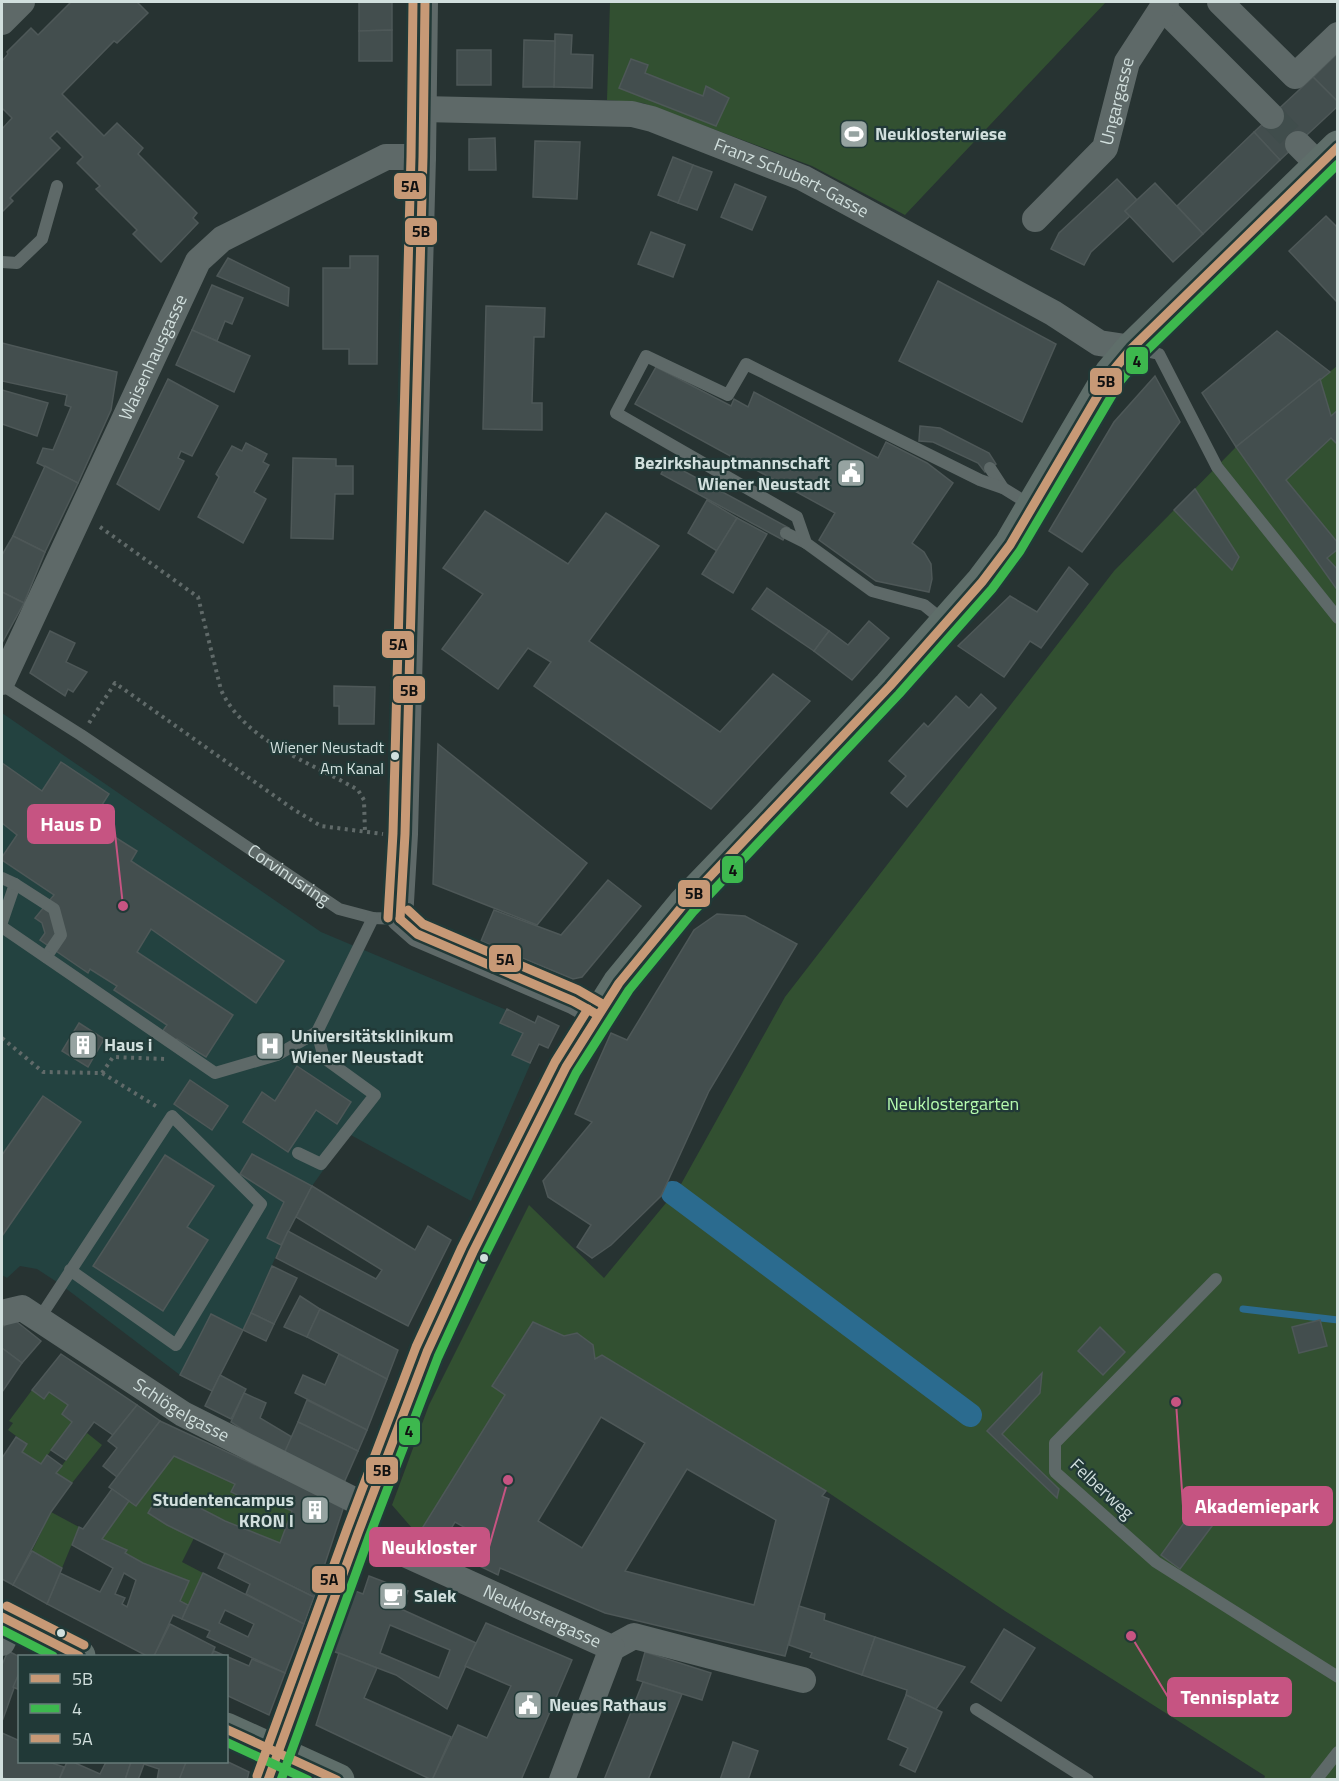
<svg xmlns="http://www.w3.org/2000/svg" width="1339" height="1781" font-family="'Titillium Web',sans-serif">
  <rect width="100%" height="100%" fill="#273332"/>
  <path fill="#234240" d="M2 713 321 932 535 1022 538 1016 559 1026 548 1048 539 1044 471 1201 349 1134 312 1186 281 1245 243 1330 211 1314 180 1375 60 1284 37 1269 20 1266 7 1278 2 1275Z"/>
  <g fill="#325031">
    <path d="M610 2H1106L905 215 812 166 643 103 607 100Z"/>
    <path d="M1337 366V1779H1264L1265 1776 1005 1611 826 1491 602 1355 595 1359 593 1345 577 1333 564 1336 533 1323 492 1386 505 1395 418 1535 392 1505 429 1405 529 1205 604 1278 680 1186 785 997 1114 571 1236 447Z"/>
    <path d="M32 1390 44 1399 49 1392 68 1405 62 1414 72 1422 41 1464 22 1452 27 1444 8 1430 13 1423 9 1421Z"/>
    <path d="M87 1433 102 1445 72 1483 56 1473Z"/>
    <path d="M174 1456 235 1484 232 1493 253 1503 257 1495 292 1511 280 1543 225 1521 180 1497 175 1508 157 1498 149 1513 167 1525 194 1538 182 1562 203 1573 188 1605 180 1601 189 1581 143 1563 125 1553 126 1550 102 1539 129 1501Z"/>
    <path d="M51 1512 79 1527 62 1568 32 1551Z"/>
  </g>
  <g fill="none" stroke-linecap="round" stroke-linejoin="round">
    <path stroke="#2b6b8f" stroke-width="7" d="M1243 1309 1338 1320"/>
    <path stroke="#2b6b8f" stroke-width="24" d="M673 1193 970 1415"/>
  </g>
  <g fill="#434e4e" stroke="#4e5858" stroke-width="1.5" fill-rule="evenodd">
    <path d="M71 2H137L148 13 117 43 114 41 62 94 104 136 117 123 143 148 138 154 197 213 193 218 198 223 161 262 133 234 137 230 96 189 100 186 77 163 83 157 57 131 50 138 60 148 10 198 13 201 2 212V129L12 118 2 108V61L8 54 7 52 31 28 38 35Z"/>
    <path d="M359 2H392V30L359 31Z"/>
    <path d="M392 30V61H359V31Z"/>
    <path d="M555 34 572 35 571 54 593 55 592 88 554 87Z"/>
    <path d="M524 40 555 41 554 87H523Z"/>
    <rect x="457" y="50" width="34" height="35"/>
    <path d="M1338 53V102L1313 77Z"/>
    <path d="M631 59 648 65 645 73 703 96 706 86 729 98 716 126 619 88Z"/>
    <path d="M1313 77 1338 102V106L1280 160 1254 132Z"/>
    <path d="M1254 132 1280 160 1203 234 1177 206Z"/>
    <path d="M495 138 496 170H469V139Z"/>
    <path d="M535 141 580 142 577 199 533 197Z"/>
    <path d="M673 157 693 165 678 203 658 195Z"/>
    <path d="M693 165 712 172 697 210 678 203Z"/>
    <path d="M1117 179 1137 200 1125 211 1130 216 1091 252 1084 265 1051 249 1059 233Z"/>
    <path d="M1155 183 1203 234 1173 262 1125 211Z"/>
    <path d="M735 184 766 197 752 230 721 217Z"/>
    <path d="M1326 216 1338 228V303L1289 251Z"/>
    <path d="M651 232 685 245 673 277 638 264Z"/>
    <path d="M350 256H378L377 364H349V349H323V268H350Z"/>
    <path d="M228 258 289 288 288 306 217 276Z"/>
    <path d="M938 281 1056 344 1022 422 899 361Z"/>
    <path d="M212 285 243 298 232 324 225 321 217 341 192 330Z"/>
    <path d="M486 306 545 308 544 337H534L532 403H542V430L483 429Z"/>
    <path d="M192 330 250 356 234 392 176 365Z"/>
    <path d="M1277 331 1330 372 1236 447 1202 393Z"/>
    <path d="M2 343 117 372 111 410 78 483 37 463 43 448 53 450 71 407 65 405 67 395 2 381Z"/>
    <path d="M656 367 731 406 734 399 748 407 754 392 878 458 886 442 927 463 953 483 912 543 924 552 931 564 932 579 929 592 876 581 819 540 835 513 635 404Z"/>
    <path d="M1155 376 1180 422 1082 552 1049 531 1114 422Z"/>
    <path d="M168 379 218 406 192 456 181 451 178 458 184 461 159 510 117 484Z"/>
    <path d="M1320 379 1331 416 1338 410V445L1331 438 1286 480 1338 543V549L1327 558 1338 570V591L1236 447Z"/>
    <path d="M2 390 48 403 37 436 2 424Z"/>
    <path d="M920 426 940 428 989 453 996 464 985 472 978 463 933 442 919 441Z"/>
    <path d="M246 443 267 454 263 462 269 465 254 492 266 499 243 543 198 517 219 477 216 474 232 446 242 451Z"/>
    <path d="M293 458 336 459V466H353V494H335L333 539 291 538Z"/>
    <path d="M667 462 789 528 783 540 661 474Z"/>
    <path d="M45 466 78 483 45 552 13 536Z"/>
    <path d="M1195 489 1239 557 1232 570 1174 510Z"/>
    <path d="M707 500 737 518 717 551 688 533Z"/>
    <path d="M485 511 568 564 606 513 659 546 589 641 720 732 773 674 810 701 711 809 534 686 551 662 528 648 498 689 442 649 483 594 443 568Z"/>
    <path d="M737 518 767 534 733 593 702 574Z"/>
    <path d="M13 536 45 552 24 603 2 592V555Z"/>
    <path d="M1069 567 1088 584 1041 648 1030 641 1004 677 958 646 1010 596 1037 612Z"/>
    <path d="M767 588 829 631 814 651 752 609Z"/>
    <path d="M2 592 24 603 2 643Z"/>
    <path d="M869 621 889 638 852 680 814 651 829 631 848 645Z"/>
    <path d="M50 631 75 643 66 662 87 672 73 692 68 689 65 696 30 673Z"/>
    <path d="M334 686 375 687 374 724H339V706H334Z"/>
    <path d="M981 694 996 708 907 807 891 793 906 776 889 761 924 723 928 727 956 696 969 708Z"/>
    <path d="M438 744 587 863 537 925 433 884Z"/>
    <path d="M61 762 109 794 91 822 137 851 131 861 284 961 256 1003 151 929 137 952 233 1015 206 1057 177 1039 175 1041 162 1032 167 1025 114 990 117 986 90 969 88 973 40 940 45 933 42 923 35 918 54 895 2 860V857L17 835 2 823V763L42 791Z"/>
    <path d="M608 880 641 906 582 977 573 979 481 941 494 910 561 935Z"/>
    <path d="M717 914 745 916 797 944 709 1091 661 1196 611 1245 592 1258 577 1247 591 1225 548 1197 543 1181 592 1122 575 1114 611 1033 627 1040 694 930Z"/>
    <path d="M507 1009 535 1023 538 1016 559 1026 548 1048 539 1044 530 1063 512 1055 523 1033 500 1023Z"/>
    <path d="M79 1023 104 1039 88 1067 62 1051Z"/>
    <path d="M297 1066 351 1102 337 1124 316 1110 288 1152 243 1122 262 1092 275 1101Z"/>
    <path d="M190 1080 228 1106 212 1130 174 1104Z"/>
    <path d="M43 1096 81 1122 2 1236V1155Z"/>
    <path d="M252 1154 312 1186 281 1245 267 1238 284 1202 240 1174Z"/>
    <path d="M165 1155 214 1186 187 1227 208 1240 163 1311 93 1266Z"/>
    <path d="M312 1186 415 1250 428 1226 451 1240 408 1326 276 1258 288 1231 376 1279 382 1270 296 1217Z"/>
    <path d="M272 1266 297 1278 274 1324 251 1313Z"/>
    <path d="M300 1296 320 1309 307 1337 284 1327Z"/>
    <path d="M320 1309 398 1350 387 1379 307 1337Z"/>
    <path d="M251 1313 274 1324 266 1341 243 1330Z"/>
    <path d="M211 1314 243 1330 212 1391 180 1375Z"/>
    <path d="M12 1318 41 1341 22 1363 2 1348V1328Z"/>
    <path d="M1320 1320 1327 1346 1299 1353 1292 1327Z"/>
    <path d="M533 1322 564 1336 577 1333 593 1345 595 1359 602 1355 826 1491 822 1496 829 1499 785 1656 605 1613 500 1568 498 1575 471 1562 483 1538 455 1522 439 1549 418 1535 505 1395 492 1386ZM601 1417 645 1443 582 1548 538 1521ZM687 1469 776 1520 754 1605 625 1571Z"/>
    <path d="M1100 1327 1125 1352 1103 1375 1078 1351Z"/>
    <path d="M2 1348 22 1363 2 1392Z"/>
    <path d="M61 1354 137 1405 113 1435 94 1422 66 1460 51 1450 72 1422 62 1414 68 1405 49 1392 44 1399 32 1390Z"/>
    <path d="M339 1354 387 1379 367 1430 295 1393 303 1375 325 1385Z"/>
    <path d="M1042 1373 1040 1393 1002 1434 1059 1489 1057 1498 987 1431Z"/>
    <path d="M220 1375 246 1389 231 1419 205 1406Z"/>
    <path d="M244 1393 266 1403 260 1418 292 1437 283 1456 231 1422Z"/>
    <path d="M307 1400 367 1430 358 1451 298 1422Z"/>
    <path d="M137 1405 160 1421 117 1477 103 1466 117 1448 108 1441Z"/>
    <path d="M160 1421 344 1506 314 1597 167 1525 148 1513 157 1498 175 1508 179 1497 225 1521 280 1543 292 1511 257 1495 254 1503 231 1492 235 1484 174 1456 136 1506 109 1487Z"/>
    <path d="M298 1422 358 1451 343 1485 283 1456Z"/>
    <path d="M16 1437 27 1444 22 1452 41 1464 47 1455 62 1466 56 1473 72 1483 51 1512 13 1585 2 1579V1458Z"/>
    <path d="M112 1489 129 1501 102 1539 127 1550 125 1553 143 1563 189 1581 180 1601 188 1605 182 1619 173 1615 154 1656H147L47 1604 60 1573 100 1592 113 1568 72 1545 79 1527 83 1529ZM124 1573 136 1580 127 1607 122 1604 125 1598 115 1594Z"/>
    <path d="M1204 1495 1224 1510 1180 1569 1161 1555Z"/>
    <path d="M32 1551 62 1568 47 1604 13 1585Z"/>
    <path d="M225 1553 314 1597 304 1624 246 1594 250 1584 218 1568Z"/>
    <path d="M203 1573 304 1624 285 1673 207 1637 210 1631 182 1619ZM225 1610 254 1624 248 1637 219 1623Z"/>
    <path d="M369 1576 408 1591 401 1609 476 1643 447 1709 396 1675 330 1650 355 1591 363 1594ZM390 1625 450 1650 439 1678 380 1653Z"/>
    <path d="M799 1606 825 1614 824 1620 875 1637 862 1675 810 1657 812 1653 789 1645Z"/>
    <path d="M486 1623 572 1660 521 1780H432L458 1725 487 1738 511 1686 465 1666Z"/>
    <path d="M170 1624 215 1647 211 1656H154Z"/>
    <path d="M1004 1629 1035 1648 1001 1701 971 1682Z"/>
    <path d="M875 1637 965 1667 936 1709 906 1695 907 1690 862 1675Z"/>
    <path d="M8 1651 20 1657V1671L3 1719 2 1718V1665Z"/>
    <path d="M214 1651 249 1666 252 1659 285 1673 269 1715 226 1695V1656H211Z"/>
    <path d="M645 1652 711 1673 702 1700 637 1680Z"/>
    <path d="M339 1653 377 1668 364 1698 451 1737 432 1780 316 1725Z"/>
    <path d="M20 1671V1690L13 1687Z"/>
    <path d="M643 1682 682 1694 648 1780H604Z"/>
    <path d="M906 1695 942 1712 915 1772 900 1765 908 1748 888 1739Z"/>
    <path d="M2 1733 20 1741V1762H49L64 1767 59 1780H8L2 1777Z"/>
    <path d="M733 1742 758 1751 748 1780H720Z"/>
    <path d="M226 1761 249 1772 247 1780 179 1779 186 1762Z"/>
    <path d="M67 1762H73L100 1774 106 1762H131L125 1780H59Z"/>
    <path d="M131 1762H186L179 1780H157L159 1769 144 1764 138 1780H125Z"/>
  </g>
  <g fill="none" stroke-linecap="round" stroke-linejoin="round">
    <path stroke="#404d4c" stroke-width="26" stroke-dasharray="26 13" stroke-linecap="butt" d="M1271 116 1298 144"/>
    <g stroke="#606a69" stroke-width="4" stroke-dasharray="3 4.5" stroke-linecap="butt">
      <path d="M100 527 198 597 221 690C245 742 311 762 358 790L364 800 365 833"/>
      <path d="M89 723 115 683 293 809 321 826 383 834"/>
      <path d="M2 1038 43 1072 102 1073 159 1108"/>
      <path d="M102 1073 113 1057 165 1059"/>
    </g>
    <g stroke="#5e6968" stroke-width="12">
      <path d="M2 262 17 263 42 239 57 186"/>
      <path d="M1136 349 1159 354 1217 467 1338 618"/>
      <path d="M990 468 1003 488"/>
      <path d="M786 533 806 543"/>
      <path d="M945 622 924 605 872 591 806 543 797 517 616 413 646 356 728 395 746 364 980 480 1003 488 1032 506"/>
      <path id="s1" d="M2 685 81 735 339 909 373 918 400 919"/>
      <path d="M2 878 15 884 2 922"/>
      <path d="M15 884 54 909 61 935 46 957"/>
      <path d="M2 927 215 1073 277 1055 317 1032 373 918"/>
      <path d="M298 1153 321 1164 375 1095 324 1058 317 1032"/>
      <path d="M1216 1279 1055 1443V1472L1156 1562 1338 1677"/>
      <path d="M39 1319 172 1116 261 1204 176 1345 70 1270"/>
      <path d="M976 1709 1088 1780"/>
      <path d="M1316 1780 1338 1752"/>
    </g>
    <g stroke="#5e6968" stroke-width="26">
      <path d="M425 2 423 157 405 834 400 919 417 934 573 1001 598 1015"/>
      <path d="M1220 2 1295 76 1338 35"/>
      <path d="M1163 8 1271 116"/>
      <path d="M2 22 22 2"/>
      <path id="s2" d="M422 109 632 114 652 119 803 178 1053 313 1099 343 1132 348"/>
      <path d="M1298 144 1318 164"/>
      <path id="s3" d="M1035 219 1105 148 1127 62 1166 2"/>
      <path id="s4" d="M2 682 198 261 222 239 386 157H423"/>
      <path id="s5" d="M2 1313 22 1308 183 1414 368 1507"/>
      <path id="s6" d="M358 1533 612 1648 634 1636 803 1680"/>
      <path d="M2 1643 12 1623"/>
      <path d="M268 1780 277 1753"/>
      <path d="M562 1780 612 1648"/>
    </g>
    <g stroke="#5f6e6a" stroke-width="33">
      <path d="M2 1617 79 1656"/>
      <path d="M226 1729 338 1780"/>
      <path d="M277 1753 358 1533 427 1352 473 1252 566 1067 619 983 684 904 761 824 890 686 982 582 1010 545 1111 373 1132 348 1338 147"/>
    </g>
    <g stroke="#213937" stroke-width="14">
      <g id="bus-1">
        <path d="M400 919 405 834 423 157 425 2"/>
        <path d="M400 919 417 934 573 1001 598 1015"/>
        <path d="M2 1617 79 1656"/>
        <path d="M226 1729 337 1780"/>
        <path d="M268 1780 358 1533 427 1352 473 1252 566 1067 619 983 684 904 890 686 982 582 1010 545 1111 373 1132 348 1338 147"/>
      </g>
    </g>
    <g stroke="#213937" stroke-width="14">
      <g id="bus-2">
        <path d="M2 1630 53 1656"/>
        <path d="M226 1742 308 1780"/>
        <path d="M281 1780 369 1537 438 1357 484 1257 576 1073 629 990 693 912 899 694 992 589 1020 551 1121 380 1141 356 1338 164"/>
      </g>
    </g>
    <g stroke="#213937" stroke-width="14">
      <g id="bus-3">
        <path d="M408 910 423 924 578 990 604 1005"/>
        <path d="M388 918 393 833 411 157 413 2"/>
        <path d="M7 1606 84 1645"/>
        <path d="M257 1776 347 1529 416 1347 462 1247 555 1062 588 1009"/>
      </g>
    </g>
    <use href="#bus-1" stroke="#c79976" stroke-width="9"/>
    <use href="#bus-2" stroke="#3db84e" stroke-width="9"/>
    <use href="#bus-3" stroke="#c79976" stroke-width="9"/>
  </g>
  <defs>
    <g id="stadium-square" transform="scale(1.5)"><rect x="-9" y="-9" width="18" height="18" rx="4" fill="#96a3a1" stroke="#213937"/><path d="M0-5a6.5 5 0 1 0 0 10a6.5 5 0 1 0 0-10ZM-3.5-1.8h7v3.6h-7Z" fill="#fff"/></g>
    <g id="civic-square" transform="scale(1.5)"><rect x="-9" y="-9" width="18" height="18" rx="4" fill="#96a3a1" stroke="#213937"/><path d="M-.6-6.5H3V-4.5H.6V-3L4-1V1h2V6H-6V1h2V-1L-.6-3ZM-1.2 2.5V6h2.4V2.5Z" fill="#fff"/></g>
    <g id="building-square" transform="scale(1.5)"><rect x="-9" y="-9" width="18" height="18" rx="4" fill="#96a3a1" stroke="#213937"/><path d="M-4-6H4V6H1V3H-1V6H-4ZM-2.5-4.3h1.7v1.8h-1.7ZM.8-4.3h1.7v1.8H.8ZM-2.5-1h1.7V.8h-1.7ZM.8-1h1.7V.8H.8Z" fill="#fff"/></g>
    <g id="hospital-square" transform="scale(1.5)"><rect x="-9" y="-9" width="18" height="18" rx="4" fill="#96a3a1" stroke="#213937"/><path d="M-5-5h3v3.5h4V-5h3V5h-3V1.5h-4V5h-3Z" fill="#fff"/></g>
    <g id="cafe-square" transform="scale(1.5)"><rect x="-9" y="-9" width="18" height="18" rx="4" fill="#96a3a1" stroke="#213937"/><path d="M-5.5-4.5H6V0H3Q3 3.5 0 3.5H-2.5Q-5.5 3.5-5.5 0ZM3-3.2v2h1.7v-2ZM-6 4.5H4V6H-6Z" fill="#fff"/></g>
  </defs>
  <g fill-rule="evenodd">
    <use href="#stadium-square" x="854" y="134"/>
    <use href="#civic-square" x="851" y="473"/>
    <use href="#building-square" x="83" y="1045"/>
    <use href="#hospital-square" x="270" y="1046"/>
    <use href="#building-square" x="315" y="1510"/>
    <use href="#cafe-square" x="393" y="1596"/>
    <use href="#civic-square" x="528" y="1705"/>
  </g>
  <g fill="#d1dfdd" stroke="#213937" stroke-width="2">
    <circle cx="395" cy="756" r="5"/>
    <circle cx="484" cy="1258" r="5"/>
    <circle cx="61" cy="1633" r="5"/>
  </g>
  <g text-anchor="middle" stroke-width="4.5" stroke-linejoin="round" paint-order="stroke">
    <g font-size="16" fill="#d1dfdd" stroke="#213937" text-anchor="end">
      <text x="384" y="753">Wiener Neustadt<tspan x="384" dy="21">Am Kanal</tspan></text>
    </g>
    <g font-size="18" fill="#d1dfdd" stroke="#213937">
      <text dy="6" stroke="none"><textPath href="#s3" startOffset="148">Ungargasse</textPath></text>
      <text dy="6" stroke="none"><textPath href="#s2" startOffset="382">Franz Schubert-Gasse</textPath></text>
      <text dy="6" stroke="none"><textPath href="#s4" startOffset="358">Waisenhausgasse</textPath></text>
      <text dy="6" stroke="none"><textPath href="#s1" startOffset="344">Corvinusring</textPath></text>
      <text dy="6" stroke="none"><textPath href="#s5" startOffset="210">Schlögelgasse</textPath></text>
      <text transform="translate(1102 1489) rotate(43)" y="6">Felberweg</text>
      <text dy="6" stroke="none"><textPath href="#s6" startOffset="202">Neuklostergasse</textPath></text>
    </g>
    <g font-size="18" font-weight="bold" fill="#d1dfdd" stroke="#213937" text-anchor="start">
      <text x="875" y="140">Neuklosterwiese</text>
      <text x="830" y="469" text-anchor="end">Bezirkshauptmannschaft<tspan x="830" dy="21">Wiener Neustadt</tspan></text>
      <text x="291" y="1042">Universitätsklinikum<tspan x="291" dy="21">Wiener Neustadt</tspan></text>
      <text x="104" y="1051">Haus i</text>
      <text x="294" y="1506" text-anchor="end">Studentencampus<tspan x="294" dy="21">KRON I</tspan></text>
      <text x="414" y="1602">Salek</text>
      <text x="549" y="1711">Neues Rathaus</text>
    </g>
    <g font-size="18" fill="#b5faae" stroke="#213937">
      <text x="953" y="1110">Neuklostergarten</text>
    </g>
  </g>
  <path fill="none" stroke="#c65482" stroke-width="2" d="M123 906L114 824M1176 1402L1183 1506M508 1480L489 1547M1131 1636L1168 1697"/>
  <g fill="#c65482" stroke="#213937" stroke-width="2">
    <circle cx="123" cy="906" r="6"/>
    <circle cx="1176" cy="1402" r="6"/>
    <circle cx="508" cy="1480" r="6"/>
    <circle cx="1131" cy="1636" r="6"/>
  </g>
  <g fill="#c65482" stroke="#c65482" stroke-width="2">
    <rect x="28" y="805" width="86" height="38" rx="6"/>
    <rect x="1183" y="1487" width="149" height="38" rx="6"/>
    <rect x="370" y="1528" width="119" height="38" rx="6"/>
    <rect x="1168" y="1678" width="123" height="38" rx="6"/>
  </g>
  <g font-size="20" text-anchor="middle" font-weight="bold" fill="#fff">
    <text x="71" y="831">Haus D</text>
    <text x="1257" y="1513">Akademiepark</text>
    <text x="429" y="1554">Neukloster</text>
    <text x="1230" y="1704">Tennisplatz</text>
  </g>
  <g stroke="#213937" stroke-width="2">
    <rect x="393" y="172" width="34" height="28" rx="6" fill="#c79976"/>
    <rect x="404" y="217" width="34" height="29" rx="6" fill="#c79976"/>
    <rect x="1125" y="346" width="24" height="29" rx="6" fill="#3db84e"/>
    <rect x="1089" y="367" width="34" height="29" rx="6" fill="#c79976"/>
    <rect x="381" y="630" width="34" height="29" rx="6" fill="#c79976"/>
    <rect x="392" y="675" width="34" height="29" rx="6" fill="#c79976"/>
    <rect x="721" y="855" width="23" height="29" rx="6" fill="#3db84e"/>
    <rect x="677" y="879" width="34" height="29" rx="6" fill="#c79976"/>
    <rect x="488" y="944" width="34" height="29" rx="6" fill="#c79976"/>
    <rect x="398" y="1417" width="23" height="29" rx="6" fill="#3db84e"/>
    <rect x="365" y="1456" width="34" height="29" rx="6" fill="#c79976"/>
    <rect x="311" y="1565" width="35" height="29" rx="6" fill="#c79976"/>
  </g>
  <g font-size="16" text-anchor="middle" font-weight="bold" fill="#111">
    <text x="410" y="192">5A</text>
    <text x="421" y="237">5B</text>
    <text x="1137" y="367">4</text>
    <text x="1106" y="387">5B</text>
    <text x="398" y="650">5A</text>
    <text x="409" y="696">5B</text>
    <text x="733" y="876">4</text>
    <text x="694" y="899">5B</text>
    <text x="505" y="965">5A</text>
    <text x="409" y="1437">4</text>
    <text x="382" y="1476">5B</text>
    <text x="329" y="1585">5A</text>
  </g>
  <rect width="1339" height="1781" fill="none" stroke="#d1dfdd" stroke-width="6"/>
  <rect x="18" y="1655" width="210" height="108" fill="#213937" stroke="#677b79" stroke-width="1.5"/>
  <rect x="30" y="1674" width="30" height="9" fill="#c79976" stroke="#677b79" stroke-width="1.5"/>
  <text x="72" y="1685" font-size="18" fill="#d1dfdd">5B</text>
  <rect x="30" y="1704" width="30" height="9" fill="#3db84e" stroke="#677b79" stroke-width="1.5"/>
  <text x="72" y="1715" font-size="18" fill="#d1dfdd">4</text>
  <rect x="30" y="1734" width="30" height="9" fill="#c79976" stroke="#677b79" stroke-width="1.5"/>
  <text x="72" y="1745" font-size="18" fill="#d1dfdd">5A</text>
</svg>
